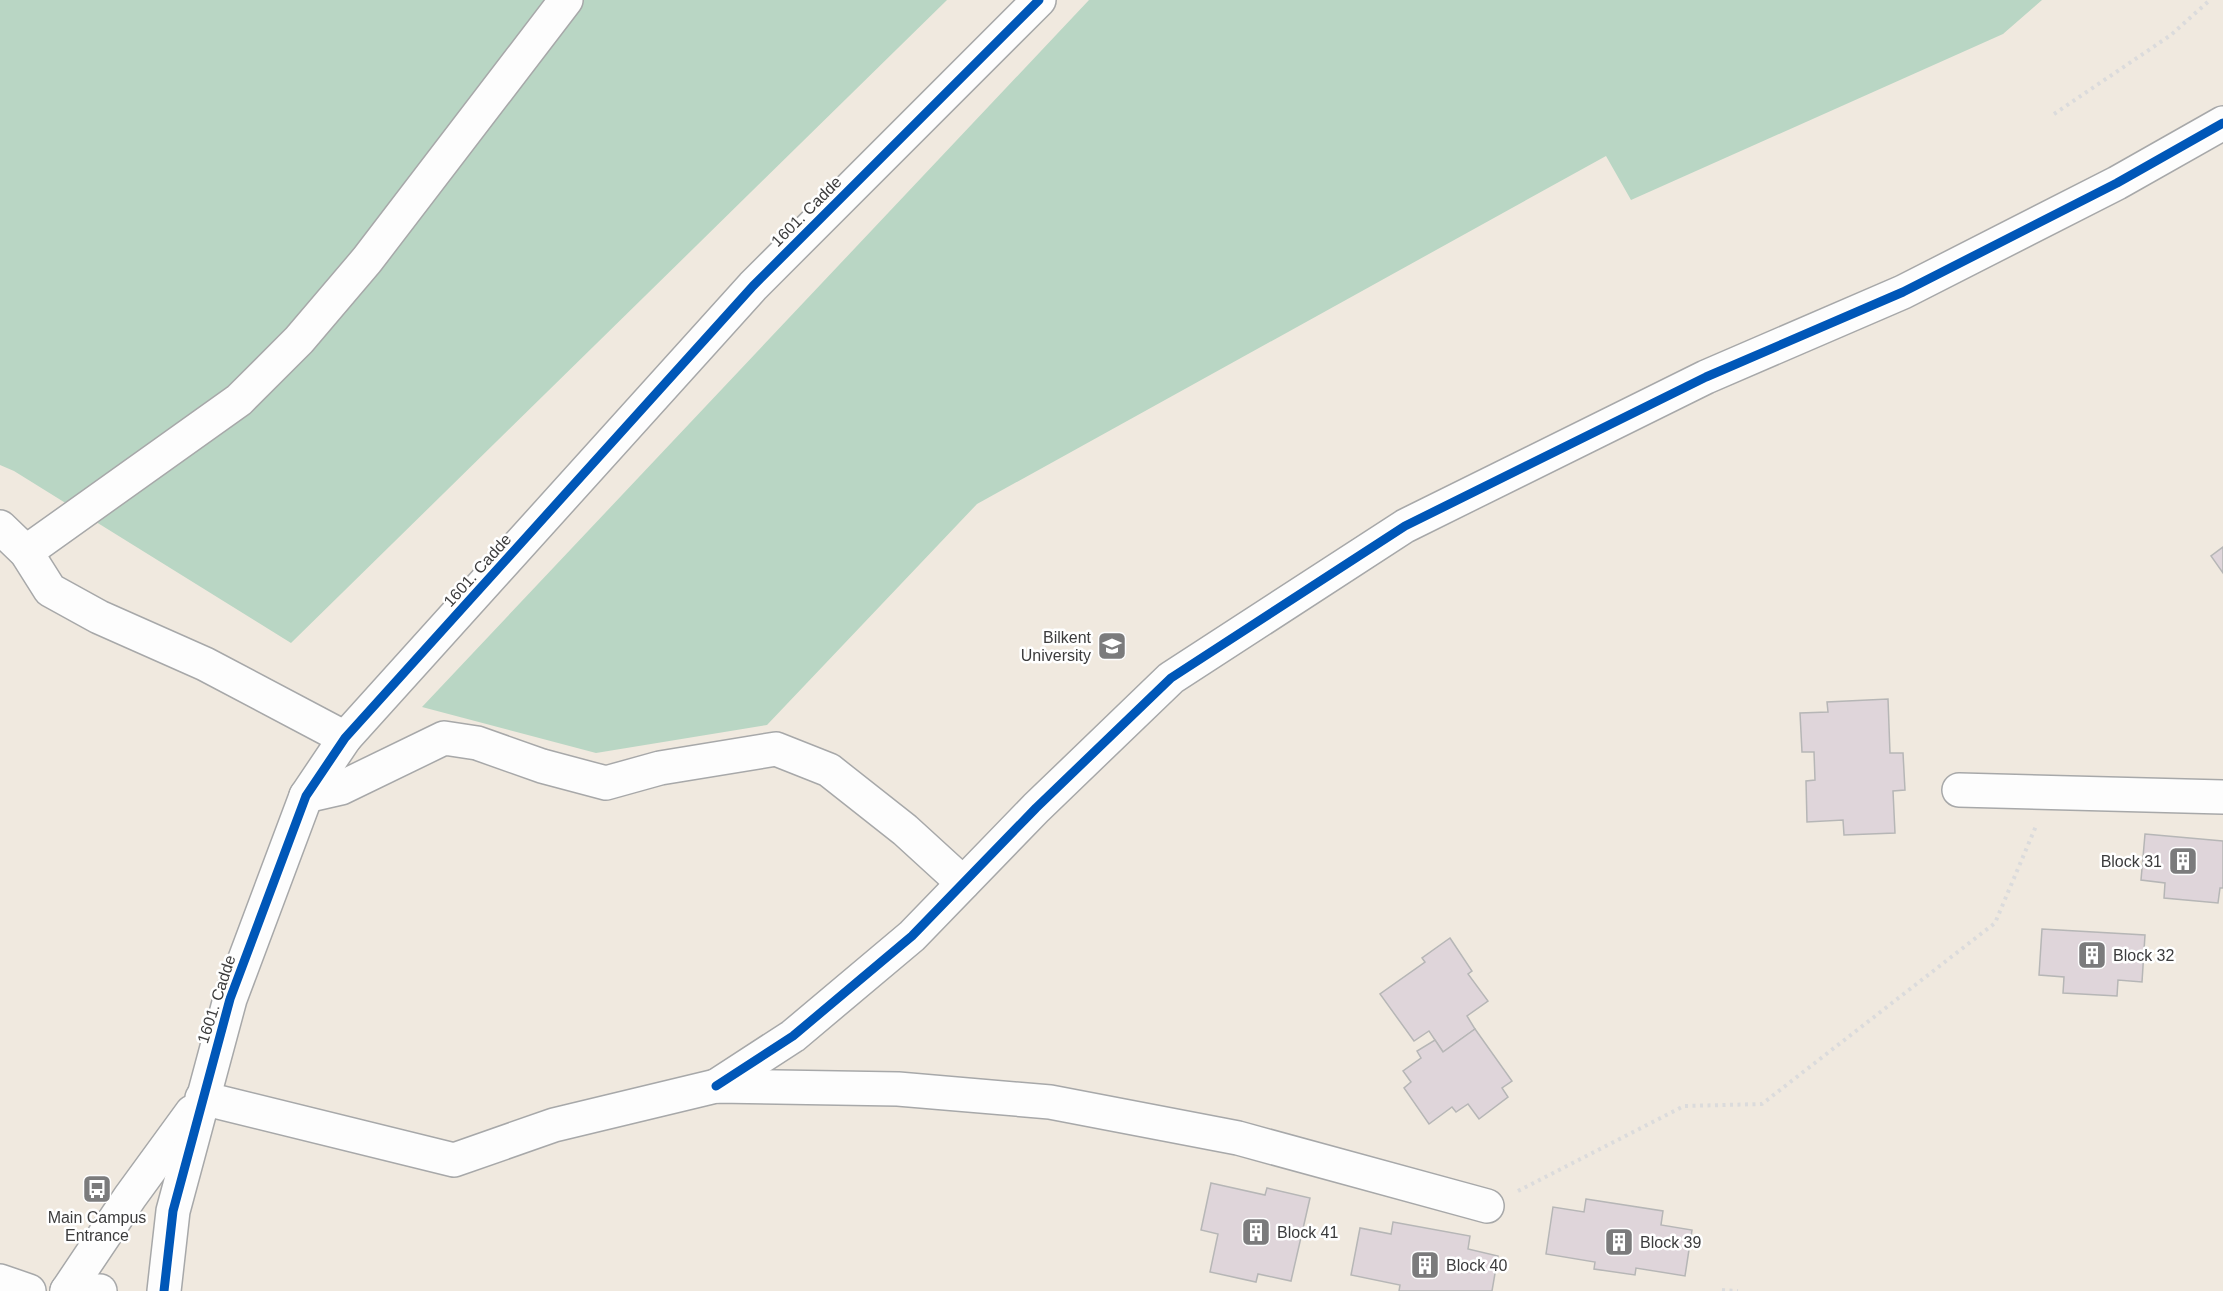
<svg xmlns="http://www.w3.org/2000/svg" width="2223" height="1291" font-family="Helvetica,sans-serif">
  <rect width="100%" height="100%" fill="#eff0f1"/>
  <rect fill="#f0e9df" x="0" y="0" width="2223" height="1291"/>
  <g fill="#b9d6c4">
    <path d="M0 0H947L291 643 14 471 0 465Z"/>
    <path d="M1089 0H2042L2003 34 1631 200 1606 156 977 504 767 725 596 753 422 707Z"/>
  </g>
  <g fill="#dfd5da" stroke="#b6b6b6" stroke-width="1.5">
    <path d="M2223 547V573L2211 556Z"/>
    <path d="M1888 699 1890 753H1903L1905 790 1893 791 1895 833 1844 835 1843 820 1807 822 1806 781 1815 780 1814 752H1802L1800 713 1828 712 1827 702Z"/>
    <path d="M2145 834 2223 841V888H2220L2218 903 2164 898 2165 883 2141 880Z"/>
    <path d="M2042 929 2145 935 2142 982 2118 980 2117 996 2063 993 2064 977 2039 975Z"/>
    <path d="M1450 938 1472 971 1468 974 1488 1001 1467 1016 1475 1029 1443 1052 1429 1031 1414 1041 1380 994 1425 962 1422 958Z"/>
    <path d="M1475 1029 1512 1081 1502 1088 1508 1097 1479 1119 1468 1104 1456 1112 1452 1107 1429 1124 1404 1088 1411 1082 1403 1071 1421 1058 1417 1051 1435 1040 1443 1052Z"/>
    <path d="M1211 1183 1265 1195 1267 1188 1310 1198 1291 1281 1258 1274 1256 1282 1210 1272 1218 1234 1201 1230Z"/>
    <path d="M1586 1199 1663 1211 1661 1225 1692 1230 1685 1276 1636 1268 1635 1275 1594 1269 1595 1262 1546 1254 1553 1207 1584 1212Z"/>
    <path d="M1393 1222 1470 1236 1468 1249 1498 1256 1492 1291H1399L1400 1285 1351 1275 1360 1228 1391 1234Z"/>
  </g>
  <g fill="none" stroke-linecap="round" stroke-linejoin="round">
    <g stroke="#a7a8a9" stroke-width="36">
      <g id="minor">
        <path d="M0 527 26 552 50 590 99 617 205 664 345 738"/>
        <path d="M26 552 239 400 299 340 367 260 566 0"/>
        <path d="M1959 790 2223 797"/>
        <path d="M306 796 341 788 444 738 477 743 542 766 606 783 660 768 776 749 829 770 905 830 963 883"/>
        <path d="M716 1086 793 1036 912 936 1036 808 1171 678 1405 526 1706 377 1903 292 2117 183 2223 123"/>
        <path d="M202 1098 454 1160 554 1125 716 1086 898 1089 1050 1102 1238 1138 1487 1206"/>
        <path d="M67 1291 130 1197 192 1112"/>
        <path d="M164 1291 173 1211 230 999 306 796 345 738 753 286 1039 0"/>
      </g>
    </g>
    <g stroke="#a7a8a9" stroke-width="36">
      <g id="tertiary">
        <path d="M0 1281 29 1291"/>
        <path d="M67 1291H100"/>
      </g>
    </g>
    <g stroke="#dbdbdc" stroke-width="4" stroke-dasharray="3 4.5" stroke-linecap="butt">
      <path d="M2054 114 2171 35 2210 0"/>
      <path d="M1518 1191 1684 1106 1762 1104 1995 923 2036 826"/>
      <path d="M1722 1290 1738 1291"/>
    </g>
    <use href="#minor" stroke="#fdfdfd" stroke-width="33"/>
    <use href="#tertiary" stroke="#fdfdfd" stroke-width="33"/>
    <g stroke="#fff" stroke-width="13">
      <g id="cycleway">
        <path d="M716 1086 793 1036 912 936 1036 808 1171 678 1405 526 1706 377 1903 292 2117 183 2223 123"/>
        <path d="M164 1291 173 1211 230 999 306 796 345 738 753 286 1039 0"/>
      </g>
    </g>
    <use href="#cycleway" stroke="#0057b8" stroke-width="9"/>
  </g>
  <defs>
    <g id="university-square" transform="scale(1.5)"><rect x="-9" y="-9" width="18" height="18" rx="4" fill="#7b7b7c" stroke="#fff"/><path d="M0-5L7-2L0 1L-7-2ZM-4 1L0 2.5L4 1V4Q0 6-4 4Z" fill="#fff"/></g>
    <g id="building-square" transform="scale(1.5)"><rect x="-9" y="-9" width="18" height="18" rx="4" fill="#7b7b7c" stroke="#fff"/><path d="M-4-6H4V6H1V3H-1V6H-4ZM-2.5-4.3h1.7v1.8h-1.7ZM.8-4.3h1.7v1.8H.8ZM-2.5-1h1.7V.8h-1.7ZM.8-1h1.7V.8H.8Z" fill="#fff"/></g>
    <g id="bus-square" transform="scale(1.5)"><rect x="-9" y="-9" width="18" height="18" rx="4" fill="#7b7b7c" stroke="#fff"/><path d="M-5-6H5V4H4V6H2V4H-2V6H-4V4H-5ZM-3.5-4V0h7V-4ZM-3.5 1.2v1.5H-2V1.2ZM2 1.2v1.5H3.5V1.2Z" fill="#fff"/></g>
  </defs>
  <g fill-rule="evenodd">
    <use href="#university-square" x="1112" y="646"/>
    <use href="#building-square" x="2183" y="861"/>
    <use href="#building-square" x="2092" y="955"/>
    <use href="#bus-square" x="97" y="1189"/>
    <use href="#building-square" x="1256" y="1232"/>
    <use href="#building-square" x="1619" y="1242"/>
    <use href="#building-square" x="1425" y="1265"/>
  </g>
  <g text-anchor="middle" stroke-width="5" stroke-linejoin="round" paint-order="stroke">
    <g font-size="16" fill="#3c3c3d" stroke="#fff">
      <text transform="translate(806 211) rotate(-45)" y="6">1601. Cadde</text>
      <text transform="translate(477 570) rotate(-48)" y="6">1601. Cadde</text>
      <text transform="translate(216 999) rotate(-72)" y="6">1601. Cadde</text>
    </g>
    <g font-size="16" fill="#3c3c3d" stroke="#fff" text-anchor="start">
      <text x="1091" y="643" text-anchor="end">Bilkent<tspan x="1091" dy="18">University</tspan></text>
      <text x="2162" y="867" text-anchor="end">Block 31</text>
      <text x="2113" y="961">Block 32</text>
      <text x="97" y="1223" text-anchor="middle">Main Campus<tspan x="97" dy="18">Entrance</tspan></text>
      <text x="1277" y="1238">Block 41</text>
      <text x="1640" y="1248">Block 39</text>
      <text x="1446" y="1271">Block 40</text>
    </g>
  </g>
</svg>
